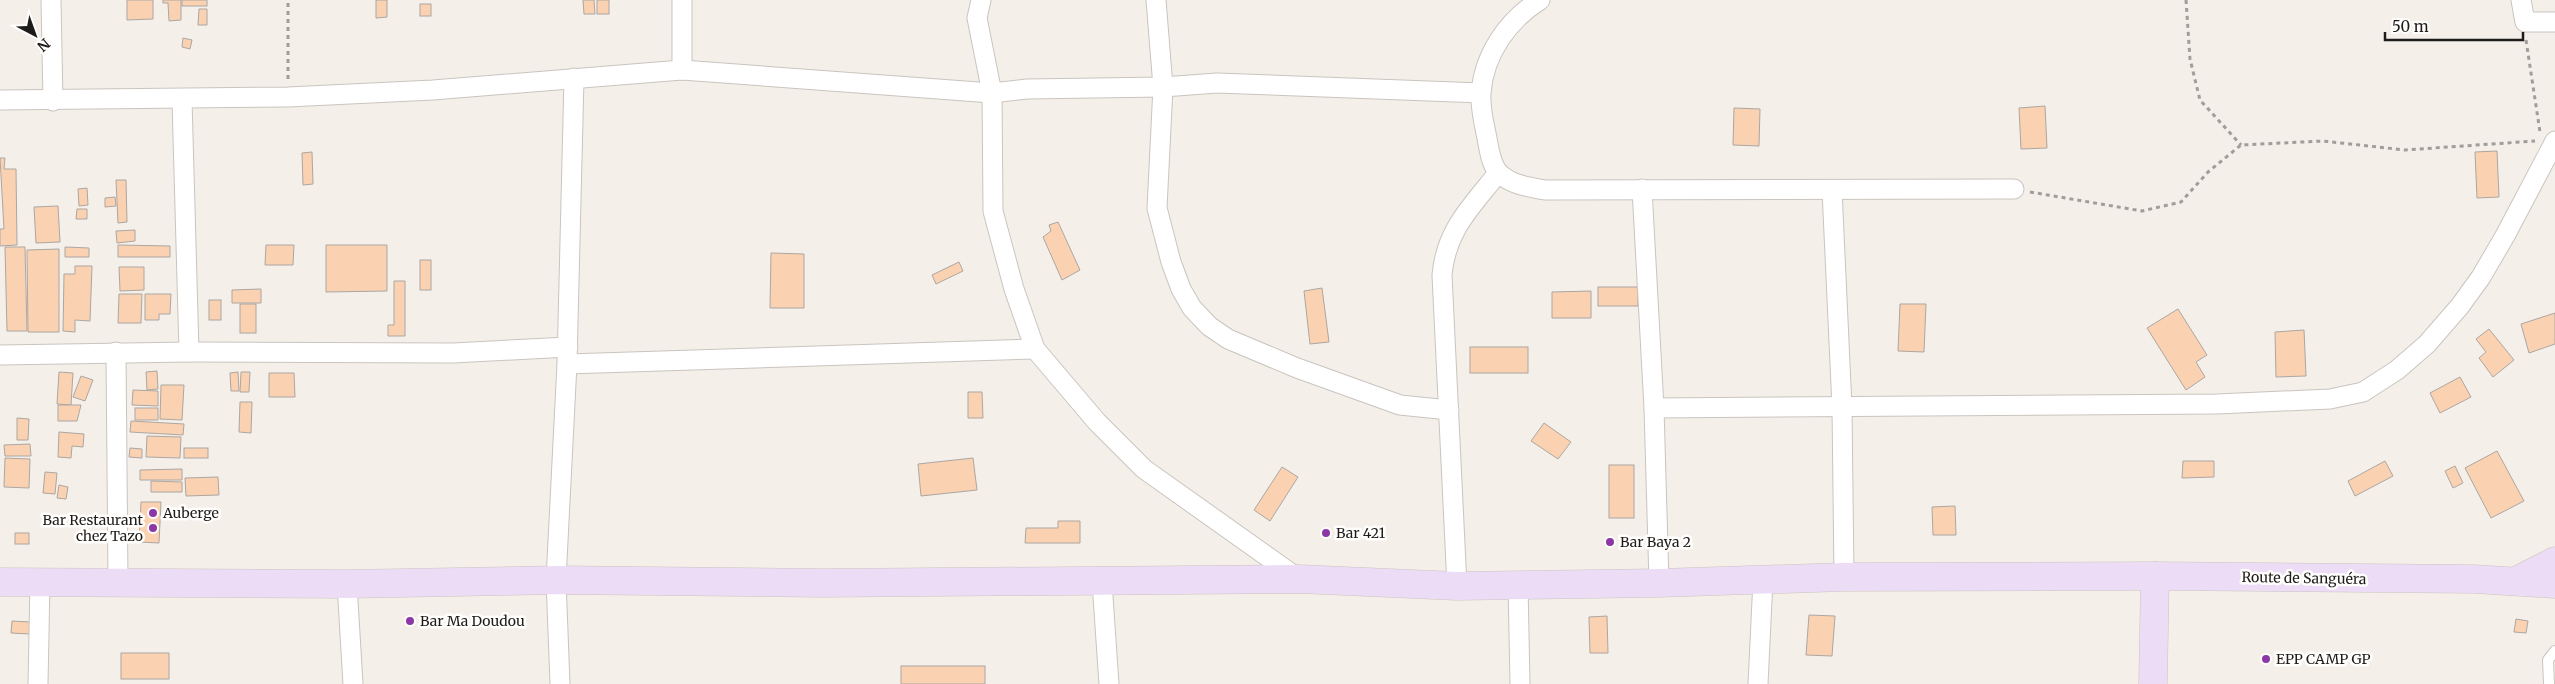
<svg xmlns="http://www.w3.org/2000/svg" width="2555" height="684" font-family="Merriweather,serif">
  <rect width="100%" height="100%" fill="#f5efea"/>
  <g fill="#fad2b1" stroke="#aca6a2">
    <path d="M127 0H153V19L127 20Z"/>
    <path d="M163 0H181V20L169 21 168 3H163Z"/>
    <rect x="182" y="0" width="25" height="6"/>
    <path d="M376 0H387V17L376 18Z"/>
    <path d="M583 0H594L595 14H584Z"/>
    <rect x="597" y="0" width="12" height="14"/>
    <rect x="420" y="4" width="11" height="12"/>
    <path d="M199 9H207V25H198Z"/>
    <path d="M183 38 192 40 190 49 182 47Z"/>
    <path d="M2045 106 2047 148 2021 149 2019 108Z"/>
    <path d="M1734 108 1760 109 1759 146 1733 145Z"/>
    <path d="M2497 151 2499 197 2477 198 2475 152Z"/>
    <path d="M312 152 313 184 303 185 302 153Z"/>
    <path d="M0 158H5L4 169H16L17 245 0 246V229H4Z"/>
    <path d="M116 180H126L127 222 118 223Z"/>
    <path d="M87 188 88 205 79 206 78 189Z"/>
    <path d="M115 197 116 206 105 207V198Z"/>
    <path d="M58 206 60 242 36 243 34 207Z"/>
    <path d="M77 209H87V219H76Z"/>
    <path d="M1058 222 1080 270 1062 280 1043 237 1051 231 1049 225Z"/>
    <path d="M135 230V241L117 243 116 231Z"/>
    <path d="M118 245 170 246V257H118Z"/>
    <path d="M266 245H294L293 265H265Z"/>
    <path d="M326 245H387V291L326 292Z"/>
    <path d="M5 247H25L27 331H7Z"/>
    <path d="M65 247 89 248V257H65Z"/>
    <path d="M59 249V332H28L27 250Z"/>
    <path d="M771 253 804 254V308H770Z"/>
    <rect x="420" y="260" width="11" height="30"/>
    <path d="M959 262 963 271 936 284 932 275Z"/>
    <path d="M75 266H92L90 321 75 320V332L63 331 64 274H75Z"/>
    <path d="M119 267H144V290L120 291Z"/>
    <path d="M394 281H405V336H388V325H394Z"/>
    <rect x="1598" y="287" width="40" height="19"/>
    <path d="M1322 288 1329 342 1310 344 1304 291Z"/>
    <path d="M261 289V303H232V290Z"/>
    <path d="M1591 291V318H1552V292Z"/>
    <path d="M119 294H142L141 323H118Z"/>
    <path d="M145 294H171L170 314H159V320H145Z"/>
    <rect x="209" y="300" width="12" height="20"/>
    <rect x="240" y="304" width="16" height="29"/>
    <path d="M1900 304H1926L1924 352 1898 351Z"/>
    <path d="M2178 309 2207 355 2196 362 2205 377 2186 390 2147 328Z"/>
    <path d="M2555 313V344L2529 353 2521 324Z"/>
    <path d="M2489 329 2514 360 2493 377 2479 358 2486 352 2476 339Z"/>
    <path d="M2304 330 2306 376 2276 377 2275 332Z"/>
    <rect x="1470" y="347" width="58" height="26"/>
    <path d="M157 371 158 389 147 390 146 372Z"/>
    <path d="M59 372 73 373 71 405 57 404Z"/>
    <path d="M238 372 239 391H231L230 373Z"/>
    <path d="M241 372H250L249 392H240Z"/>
    <path d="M269 373H294L295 397H269Z"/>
    <path d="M81 376 93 380 85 401 73 397Z"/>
    <path d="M2460 377 2471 397 2440 413 2430 393Z"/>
    <path d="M161 385H184L182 420 160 419Z"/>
    <path d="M133 390 158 391V406L132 405Z"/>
    <path d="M968 392H982L983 418H968Z"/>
    <path d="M240 402H252L251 433 239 432Z"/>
    <path d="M58 405H81L77 421H58Z"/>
    <rect x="135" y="408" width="23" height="12"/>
    <path d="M17 418 29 419 28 440H17Z"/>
    <path d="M131 421 184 424 183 435 130 432Z"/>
    <path d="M1544 423 1571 442 1558 459 1531 441Z"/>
    <path d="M59 432 84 434 83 447 72 446 71 458 58 457Z"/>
    <path d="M147 436 181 437 180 458 146 457Z"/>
    <path d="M30 444 31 456H5L4 445Z"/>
    <path d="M130 448 142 449V458L129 457Z"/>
    <rect x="184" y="448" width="24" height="10"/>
    <path d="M2497 451 2524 501 2491 518 2465 468Z"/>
    <path d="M5 458 30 459 29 488 4 487Z"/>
    <path d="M973 458 977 490 921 496 918 464Z"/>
    <path d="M2183 461H2214V477L2182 478Z"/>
    <path d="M2385 461 2393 476 2355 496 2348 481Z"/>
    <rect x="1609" y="465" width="25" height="53"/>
    <path d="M2455 466 2463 483 2453 488 2445 471Z"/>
    <path d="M1282 467 1298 477 1270 521 1254 510Z"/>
    <path d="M182 469V480H140V470Z"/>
    <path d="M45 472 57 473 55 494 43 493Z"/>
    <path d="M218 477 219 495 186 496 185 478Z"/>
    <path d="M151 481 182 482V492H151Z"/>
    <path d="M59 485 68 487 66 499 57 498Z"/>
    <path d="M141 502H161L159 543 139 542Z"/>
    <path d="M1955 506 1956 535H1933L1932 507Z"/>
    <path d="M1058 521H1080V543H1025L1026 528H1058Z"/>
    <rect x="15" y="533" width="14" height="11"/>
    <path d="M1809 615 1835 616 1832 656 1806 655Z"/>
    <path d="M1607 616 1608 653H1590L1589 617Z"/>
    <path d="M2516 619 2528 621 2526 633 2514 632Z"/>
    <path d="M12 621 30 622V634L11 633Z"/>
    <rect x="121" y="653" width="48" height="26"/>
    <rect x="901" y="666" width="84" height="18"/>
  </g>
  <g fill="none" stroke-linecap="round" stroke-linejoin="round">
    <g stroke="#cac4bf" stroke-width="12">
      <path id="lane" d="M2549 684 2548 660 2555 651"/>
    </g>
    <g stroke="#cac4bf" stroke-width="21">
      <g id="street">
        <path d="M51 0 53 101"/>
        <path d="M682 0V70"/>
        <path d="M981 0 977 18 992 93 993 211 1014 289 1035 349 1097 422 1144 469 1299 579"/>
        <path d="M1156 0 1163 87 1157 208 1171 262 1181 289 1192 308 1209 326 1228 339 1297 368 1400 405 1449 410"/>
        <path d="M1540 0C1508 20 1484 54 1481 93 1480 108 1484 124 1487 138 1489 149 1491 166 1500 174 1512 185 1529 187 1545 190L2014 189"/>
        <path d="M2521 0 2525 22H2555"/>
        <path d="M0 100 288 97 433 90 682 70 992 93 1027 89 1163 87 1217 83 1481 93"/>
        <path d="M182 100 189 352"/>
        <path d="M1642 189 1654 408 1659 583"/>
        <path d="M1832 190 1842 407 1844 577"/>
        <path d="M116 352 118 582"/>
        <path d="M0 355 189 352 453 353 568 347"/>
        <path d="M567 364 1035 349"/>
        <path d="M1654 408 2217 404 2330 399 2363 392 2397 370 2427 344 2460 306 2481 277 2506 234 2555 141"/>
        <path d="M1102 582 1109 684"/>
        <path d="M347 584 353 684"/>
        <path d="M1518 584 1520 684"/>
        <path d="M1457 586 1442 275C1446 230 1471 207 1498 173"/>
        <path d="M38 684 40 582"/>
        <path d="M560 684 556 580 567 364 574 78"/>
        <path d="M1758 684 1763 580"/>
      </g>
    </g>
    <g stroke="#cac4bf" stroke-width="29">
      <g id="secondary">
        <path d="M2516 581 2555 561"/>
        <path d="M0 582 347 584 556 580 823 583 1299 579 1457 586 1659 583 1844 577 2155 576 2474 579 2555 584"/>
        <path d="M2153 684 2155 576"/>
      </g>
    </g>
    <g stroke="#a19d99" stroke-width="3" stroke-dasharray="4 4" stroke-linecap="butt">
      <path d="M2186 0 2190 59 2200 100 2241 145"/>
      <path d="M2526 40 2540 132"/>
      <path d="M288 79V0"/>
      <path d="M2030 192 2142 211 2181 202 2208 172 2241 145 2323 141 2405 150 2535 141"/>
    </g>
    <use href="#lane" stroke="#fff" stroke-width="10"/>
    <use href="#street" stroke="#fff" stroke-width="19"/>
    <use href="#secondary" stroke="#eddcf5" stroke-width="28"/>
  </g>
  <g fill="#8b37a5" stroke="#fffefd" stroke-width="2">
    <circle cx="153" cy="513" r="5"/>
    <circle cx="153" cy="528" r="5"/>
    <circle cx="1326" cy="533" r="5"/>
    <circle cx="1610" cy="542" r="5"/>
    <circle cx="410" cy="621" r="5"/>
    <circle cx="2266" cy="659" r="5"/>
  </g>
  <g text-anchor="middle" stroke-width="5" stroke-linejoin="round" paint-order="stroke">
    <g font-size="14" fill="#1e1c1a" stroke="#fffefd" text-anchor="start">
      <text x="163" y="518">Auberge</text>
      <text x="143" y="525" text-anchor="end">Bar Restaurant<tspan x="143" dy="16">chez Tazo</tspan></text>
      <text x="1336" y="538">Bar 421</text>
      <text x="1620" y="547">Bar Baya 2</text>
      <text x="420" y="626">Bar Ma Doudou</text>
      <text x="2276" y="664">EPP CAMP GP</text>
    </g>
    <g font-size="14" fill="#1e1c1a" stroke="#fffefd">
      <text transform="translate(2304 578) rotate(1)" y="5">Route de Sanguéra</text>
    </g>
  </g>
  <g transform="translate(35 35) rotate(139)" stroke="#fffefd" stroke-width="4" paint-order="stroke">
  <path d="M0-4L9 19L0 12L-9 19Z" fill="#1e1c1a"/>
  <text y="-8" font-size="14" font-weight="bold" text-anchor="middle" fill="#1e1c1a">N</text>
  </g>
  <path d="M2385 32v8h138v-8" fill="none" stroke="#1e1c1a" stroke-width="2.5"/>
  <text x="2392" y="32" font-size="15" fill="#1e1c1a" stroke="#fffefd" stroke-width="4" paint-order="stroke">50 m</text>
</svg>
